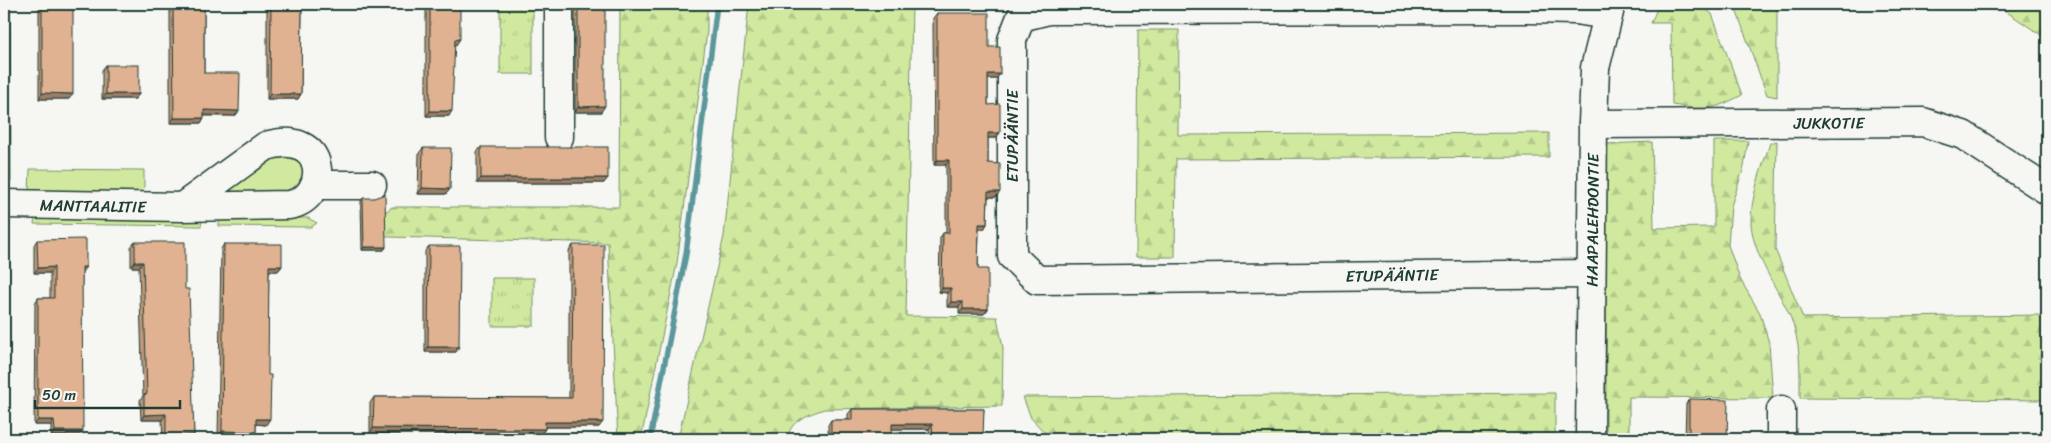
<svg xmlns="http://www.w3.org/2000/svg" width="2051" height="443" font-family="Sriracha,sans-serif">
  <defs>
    <pattern id="forest-firs" width="22" height="20" patternUnits="userSpaceOnUse" patternTransform="scale(1.25)"><rect width="22" height="20" fill="#d0e99f"/><path d="M5 1l3.5 6h-7zM16 11l3.5 6h-7z" fill="#b2c98a"/></pattern>
    <pattern id="park-tufts" width="24" height="20" patternUnits="userSpaceOnUse" patternTransform="scale(1.25)"><rect width="24" height="20" fill="#d0e99f"/><path d="M3 7l-1-3M5 7V3M7 7l1-3M15 17l-1-3M17 17v-4M19 17l1-3" fill="none" stroke="#b2c98a"/></pattern>
  </defs>
  <rect width="100%" height="100%" fill="#f6f6f2"/>
  <filter id="ink" filterUnits="userSpaceOnUse"><feTurbulence type="fractalNoise" baseFrequency=".02" numOctaves="2"/><feDisplacementMap in="SourceGraphic" scale="10" xChannelSelector="R" yChannelSelector="G"/><feConvolveMatrix kernelMatrix="1 2 1 2 8 2 1 2 1" color-interpolation-filters="sRGB"/></filter>
  <g filter="url(#ink)">
    <g fill="#d0e99f" stroke="#78936a">
      <path d="M294 156 302 163 303 181 293 193 218 196 263 160Z"/>
      <path d="M30 169 144 170V188L139 196 29 192Z"/>
      <path d="M223 217 308 218 317 223 311 227 219 226V221Z"/>
      <path d="M35 218 202 220 201 226 34 224Z"/>
    </g>
    <g fill="url(#forest-firs)" stroke="#78936a">
      <path d="M4 4H10L11 181 4 183Z"/>
      <path d="M620 4H707V31L677 263 641 439H618L608 243 390 237 366 230 361 215 387 211 392 207H619Z"/>
      <path d="M749 4H912L906 316 997 317 1003 348 1002 406 824 409C808 415 789 420 788 439H678L724 236Z"/>
      <path d="M1662 4 1700 5 1712 14 1742 95C1712 111 1705 110 1672 105L1671 23H1651L1656 11Z"/>
      <path d="M1734 4H1777V97L1767 95Z"/>
      <path d="M1995 4H2047V39Z"/>
      <path d="M1138 30H1179L1178 135 1549 133V157L1176 159 1175 257H1136Z"/>
      <path d="M1714 141H1748L1744 167 1731 206 1728 245 1740 279 1760 313 1769 343 1773 398 1629 397V439H1606V144L1652 142 1654 228 1714 227Z"/>
      <path d="M1777 141 1775 249 1803 318 2047 315V400L1800 398C1800 371 1801 341 1790 316 1777 287 1754 257 1751 224 1750 198 1762 168 1770 143Z"/>
      <path d="M4 248H9L6 439H4Z"/>
      <path d="M1555 393V439H1045L1046 434 1031 418 1023 397Z"/>
    </g>
    <g fill="url(#park-tufts)" stroke="#78936a">
      <rect x="500" y="4" width="33" height="70"/>
      <rect x="492" y="278" width="42" height="48"/>
    </g>
    <g fill="none" stroke-linecap="round" stroke-linejoin="round">
      <path stroke="#5c979c" stroke-width="5.5" d="M650 439 686 254 717 4"/>
      <g stroke="#1f3d34" stroke-width="31">
        <g id="minor">
          <path d="M559 4V137"/>
          <path id="s1" d="M1593 124 1923 122 1963 135 2047 190"/>
          <path d="M315 185H372"/>
          <path id="s2" d="M4 204 182 207 289 205C331 198 328 127 266 146L182 207"/>
          <path d="M1591 274 1037 280 1012 256V40L1021 17 1049 10 1528 9 1575 10 1608 15"/>
          <path id="s3" d="M1590 439 1593 124 1595 68 1611 4"/>
          <path d="M1781 439V410"/>
        </g>
      </g>
      <use href="#minor" stroke="#f6f6f2" stroke-width="28"/>
    </g>
    <g fill="#c1997d" stroke="#1f3d34">
      <path d="M39 4H73L69 99H39Z"/>
      <path d="M170 4H204V73L239 111 235 116H204V118L201 123H170Z"/>
      <path d="M267 4H302L301 94 298 99H267Z"/>
      <path d="M426 4H460L456 45H454L449 116H426Z"/>
      <path d="M575 4H605L601 112H575Z"/>
      <path d="M937 13 989 47 1000 74 996 79H988V105L996 138H988V163L996 197H988L987 224 984 229H979L978 269 988 309 984 314H959V307H947V293L939 292 940 238 943 233H946V165H934L933 18Z"/>
      <path d="M106 65 139 94 135 99H102V70Z"/>
      <path d="M481 147 604 183H477V152Z"/>
      <path d="M423 148 450 189 446 194H418L419 153Z"/>
      <path d="M363 198 386 247 384 250H362L361 201Z"/>
      <path d="M37 240 82 272 79 436H51V425H34L35 303 38 298H50V273H34V245Z"/>
      <path d="M135 242 185 289 194 435 191 439H163L162 420H141L140 400 143 396 139 267H131V247Z"/>
      <path d="M224 244 282 266 278 271H269L266 425 256 424V432L253 437H218L221 249Z"/>
      <path d="M573 245 599 427H545V429L541 434H370V403L374 397 569 398V251Z"/>
      <path d="M429 246 456 352H425V251Z"/>
      <path d="M1689 399 1727 439H1685L1686 404Z"/>
      <path d="M852 409H984L981 439H929V429H892V439H828V425L831 420H848V414Z"/>
    </g>
    <g fill="#9d7d66" stroke="#1f3d34">
      <path d="M455 39H460L456 45H451Z"/>
      <path d="M988 74H1000L996 79H985Z"/>
      <path d="M42 93 73 94 69 99H39Z"/>
      <path d="M106 94H139L135 99H102Z"/>
      <path d="M270 94H301L298 99H267Z"/>
      <path d="M605 106 601 112H575L578 107Z"/>
      <path d="M204 110 239 111 235 116 200 115Z"/>
      <path d="M430 111H452L449 116H426Z"/>
      <path d="M174 118H204L201 123H170Z"/>
      <path d="M988 133H1000L996 138H984Z"/>
      <path d="M937 160H949L946 165H934Z"/>
      <path d="M481 178H608L604 183H477Z"/>
      <path d="M422 188 450 189 446 194H418Z"/>
      <path d="M988 192H1000L996 197H984Z"/>
      <path d="M979 224H987L984 229H975Z"/>
      <path d="M364 247H386L384 250H362Z"/>
      <path d="M135 262H143L139 267H131Z"/>
      <path d="M269 266H282L278 271H265Z"/>
      <path d="M54 267 50 273H34L38 268Z"/>
      <path d="M82 267H86L82 272H78Z"/>
      <path d="M942 288H951L947 293 939 292Z"/>
      <path d="M951 302H963L959 307H947Z"/>
      <path d="M963 309H988L984 314H959Z"/>
      <path d="M428 347H459L456 352H425Z"/>
      <path d="M166 414 162 420H141L144 415Z"/>
      <path d="M256 419H270L266 425 253 424Z"/>
      <path d="M38 420H54L51 425H34Z"/>
      <path d="M545 422H603L599 427H541Z"/>
      <path d="M892 424H932L929 429H889Z"/>
      <path d="M373 428 545 429 541 434H370Z"/>
      <path d="M55 431H83L79 436H51Z"/>
      <path d="M222 431 256 432 253 437H218Z"/>
      <path d="M194 435 191 439H164L166 436Z"/>
      <path d="M831 437H852L851 439H829Z"/>
    </g>
    <g fill="#e0b291" stroke="#1f3d34">
      <path d="M42 4H73V94L42 93Z"/>
      <path d="M173 4H204V73H240L239 111 204 110V118H174Z"/>
      <path d="M271 4H302L301 94H270Z"/>
      <path d="M430 4H460V39H455L452 111H430Z"/>
      <path d="M578 4H605V106L578 107Z"/>
      <path d="M937 13H989V47H1000V74H988V105L1000 104V133H988V163L1000 164V192H988L987 224H979L978 269H988V309H963V302H951V288H942L943 233H949V160H937Z"/>
      <rect x="106" y="65" width="33" height="29"/>
      <rect x="481" y="147" width="127" height="31"/>
      <path d="M423 148H451L450 189 422 188Z"/>
      <path d="M385 194 386 247H364L363 198H374Z"/>
      <path d="M86 239V267H82L83 431H55L54 420H38V298H54V267L38 268 37 240Z"/>
      <path d="M135 242H185V289H189L194 435 166 436V414L144 415V395L147 394 143 262H135Z"/>
      <path d="M224 244H282V266H269L268 375H271L270 419H256V432L222 431Z"/>
      <path d="M573 245H604L603 422H545V429L373 428 374 397 572 398Z"/>
      <path d="M429 246H460L459 347H428Z"/>
      <path d="M1689 399 1728 400 1727 439H1689Z"/>
      <path d="M852 409H984L983 437H980V439H933L932 424H892V439H852V437H831V420H852Z"/>
      <path d="M1860 434 1950 435V439H1805V437L1860 438Z"/>
      <path d="M2034 434 2047 435V439H2034Z"/>
    </g>
  </g>
  <g text-anchor="middle" stroke-width="4" stroke-linejoin="round" paint-order="stroke">
    <g font-size="16" fill="#1f3d34" stroke="#f6f6f2">
      <text dy="6" stroke="none"><textPath href="#s1" startOffset="236">JUKKOTIE</textPath></text>
      <text transform="translate(1012 136) rotate(-90)" y="6">ETUPÄÄNTIE</text>
      <text dy="6" stroke="none"><textPath href="#s2" startOffset="89">MANTTAALITIE</textPath></text>
      <text dy="6" stroke="none"><textPath href="#s3" startOffset="219">HAAPALEHDONTIE</textPath></text>
      <text transform="translate(1392 275) rotate(-1)" y="6">ETUPÄÄNTIE</text>
    </g>
  </g>
  <rect width="2051" height="443" fill="none" stroke="#f6f6f2" stroke-width="20"/>
  <rect x="10" y="10" width="2031" height="423" fill="none" stroke="#1f3d34" stroke-width="2" filter="url(#ink)"/>
  <path d="M35 400v8h145v-8" fill="none" stroke="#1f3d34" stroke-width="2.5"/>
  <text x="42" y="400" font-size="15" fill="#1f3d34" stroke="#f6f6f2" stroke-width="4" paint-order="stroke">50 m</text>
</svg>
